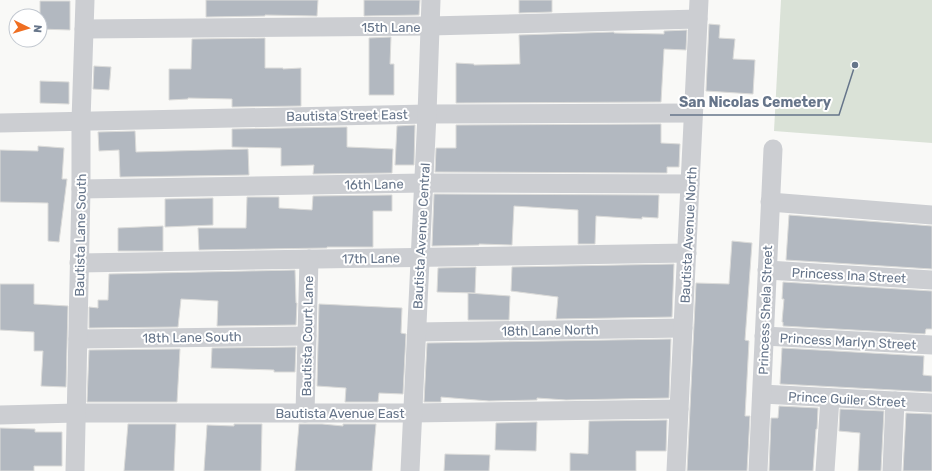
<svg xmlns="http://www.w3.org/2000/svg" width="932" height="471" font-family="Rubik,sans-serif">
  <rect width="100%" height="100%" fill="#f9f9f7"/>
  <path fill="#dae2d7" d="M781 0H932V143L774 131Z"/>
  <g fill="#b2b8c0" stroke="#dbdbd9">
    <path d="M206 0H318L317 16 265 15V16L206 17Z"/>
    <path d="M364 0H420L419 15 364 16Z"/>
    <path d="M519 0H552V12L519 13Z"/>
    <path d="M40 1H70V30L40 29Z"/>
    <path d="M709 24 720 25 719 38 735 39 733 59 755 60 753 94 706 91Z"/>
    <path d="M687 30 686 50 664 49 661 102 456 103V63L474 64V65L520 64 519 35 614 32V33L664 34V31Z"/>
    <path d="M391 37 390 64H394V95H369V38Z"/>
    <path d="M265 38V68H283V69L301 68V106L232 107V99L188 98V99L169 100V69H191L192 39Z"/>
    <path d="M94 66 111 67 109 90 93 89Z"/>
    <path d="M40 81 69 82V104L40 103Z"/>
    <path d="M661 124V143L680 144 679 167H667V173L435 172 436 148H456V125Z"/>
    <path d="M415 125 414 165H395L397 126Z"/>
    <path d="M347 127V147L393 149 392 173 313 174 314 165 281 166V148L232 147V129Z"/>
    <path d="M135 131 136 152 248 149 249 175 120 177 119 150 99 151 98 132Z"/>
    <path d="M38 146 64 148 62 179H67L59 242 48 241V203L0 202V150L38 151Z"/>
    <path d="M434 194 659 195 658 218 642 217V219L596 216 595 244H578V210L514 206 512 245 479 244V245L432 246Z"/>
    <path d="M392 195V211H373V247H327V248L199 250 198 228H246L247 197H279V208L312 210 313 196Z"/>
    <path d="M213 198V225L165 227V199Z"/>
    <path d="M789 215 932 226V269L786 260Z"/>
    <path d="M163 226V251H118V228Z"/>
    <path d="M732 241 752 243 745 340 749 341 745 416H750L747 471H687L696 283 729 284Z"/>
    <path d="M674 264 672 317 556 319 558 297 511 291 512 267Z"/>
    <path d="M476 267 475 293 437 292 438 268Z"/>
    <path d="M295 270 296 303H297L296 325 217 326 218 301 181 299 178 327 89 328V307L98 308V300H108L109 274Z"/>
    <path d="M783 282 932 291V329H926L925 334 783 326V322H782L784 299H782Z"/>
    <path d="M0 284H34V304L68 306 66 387 41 386 43 351H34V332L0 330Z"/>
    <path d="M468 293 510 296 509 320H468Z"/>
    <path d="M319 304 402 308 401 333 406 334 403 394 379 393 378 402H345L346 388 317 386Z"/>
    <path d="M671 339 669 398 566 400 537 398V400L489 401 441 397V402H424L427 343Z"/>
    <path d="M296 347 295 372H274V370L211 368 212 348Z"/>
    <path d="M782 348 924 356 923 375 932 376V392L780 384Z"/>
    <path d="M180 349 177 402H87L89 350Z"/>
    <path d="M779 406 818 408 817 429H816L813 471H769L771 418H778Z"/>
    <path d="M840 409 884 411 881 471H858L860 433 839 431Z"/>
    <path d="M906 413 932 414V471H903Z"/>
    <path d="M667 420 666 451H636V471H570V453L588 454 589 421Z"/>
    <path d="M537 422 536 451 495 450 496 423Z"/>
    <path d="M128 424H176L174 471H124Z"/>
    <path d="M234 424H262L261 471H204L207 425 234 426Z"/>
    <path d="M299 424H322L343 426V424H376L372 471H295Z"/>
    <path d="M0 428 35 429V432H62V466H34V471H0Z"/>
    <path d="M445 454 490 455 489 471H444Z"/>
  </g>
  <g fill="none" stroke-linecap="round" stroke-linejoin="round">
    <g stroke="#ccced2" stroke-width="19">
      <path d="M84 29 430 26 698 19"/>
      <path d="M0 123 427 114 693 113"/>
      <path d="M81 189 423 183 690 184"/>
      <path d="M770 202 932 215"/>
      <path d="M79 263 687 253"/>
      <path d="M767 270 932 280"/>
      <path d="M417 332 683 328"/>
      <path d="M764 336 932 345"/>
      <path d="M78 339 307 336"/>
      <path d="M762 394 932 403"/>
      <path d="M305 413 309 259"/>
      <path d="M0 415 76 413H413L679 409"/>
      <path d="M75 471 81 189V121L85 0"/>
      <path d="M410 471 427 114 431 0"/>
      <path d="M676 471 699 0"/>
      <path d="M758 471 773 149"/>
      <path d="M825 471 830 398"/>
      <path d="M892 471 895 401"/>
    </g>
  </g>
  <g text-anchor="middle" stroke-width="4" stroke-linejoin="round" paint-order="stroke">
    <g font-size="13" fill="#66758a" stroke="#fff">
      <text x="391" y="32">15th Lane</text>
      <text transform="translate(347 115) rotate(-1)" y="5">Bautista Street East</text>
      <text transform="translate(374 184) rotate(-1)" y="5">16th Lane</text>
      <text transform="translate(80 235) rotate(-89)" y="5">Bautista Lane South</text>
      <text transform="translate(688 235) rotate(-87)" y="5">Bautista Avenue North</text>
      <text transform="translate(421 236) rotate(-87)" y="5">Bautista Avenue Central</text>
      <text transform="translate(371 258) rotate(-1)" y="5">17th Lane</text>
      <text transform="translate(849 275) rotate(3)" y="5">Princess Ina Street</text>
      <text transform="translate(765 310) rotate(-88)" y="5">Princess Shela Street</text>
      <text transform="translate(550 330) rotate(-1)" y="5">18th Lane North</text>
      <text transform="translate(307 336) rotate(-89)" y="5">Bautista Court Lane</text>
      <text transform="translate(192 337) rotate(-1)" y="5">18th Lane South</text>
      <text transform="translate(848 341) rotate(3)" y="5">Princess Marlyn Street</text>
      <text transform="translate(847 399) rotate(3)" y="5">Prince Guiler Street</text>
      <text x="340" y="418">Bautista Avenue East</text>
    </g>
  </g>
  <path fill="none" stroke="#66758a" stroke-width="1.5" d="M855 65L839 115H670"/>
  <circle fill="#66758a" stroke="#fff" stroke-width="1.5" cx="855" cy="65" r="4"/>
  <g font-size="14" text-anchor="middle" font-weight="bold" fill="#66758a" stroke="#fff" stroke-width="4" stroke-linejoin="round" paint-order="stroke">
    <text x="755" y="107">San Nicolas Cemetery</text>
  </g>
  <g transform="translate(28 28) rotate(95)"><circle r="19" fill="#ffffff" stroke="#c2c8d0"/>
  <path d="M0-3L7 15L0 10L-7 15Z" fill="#ef6e21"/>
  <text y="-6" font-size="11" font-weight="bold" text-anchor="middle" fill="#66758a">N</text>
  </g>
</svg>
